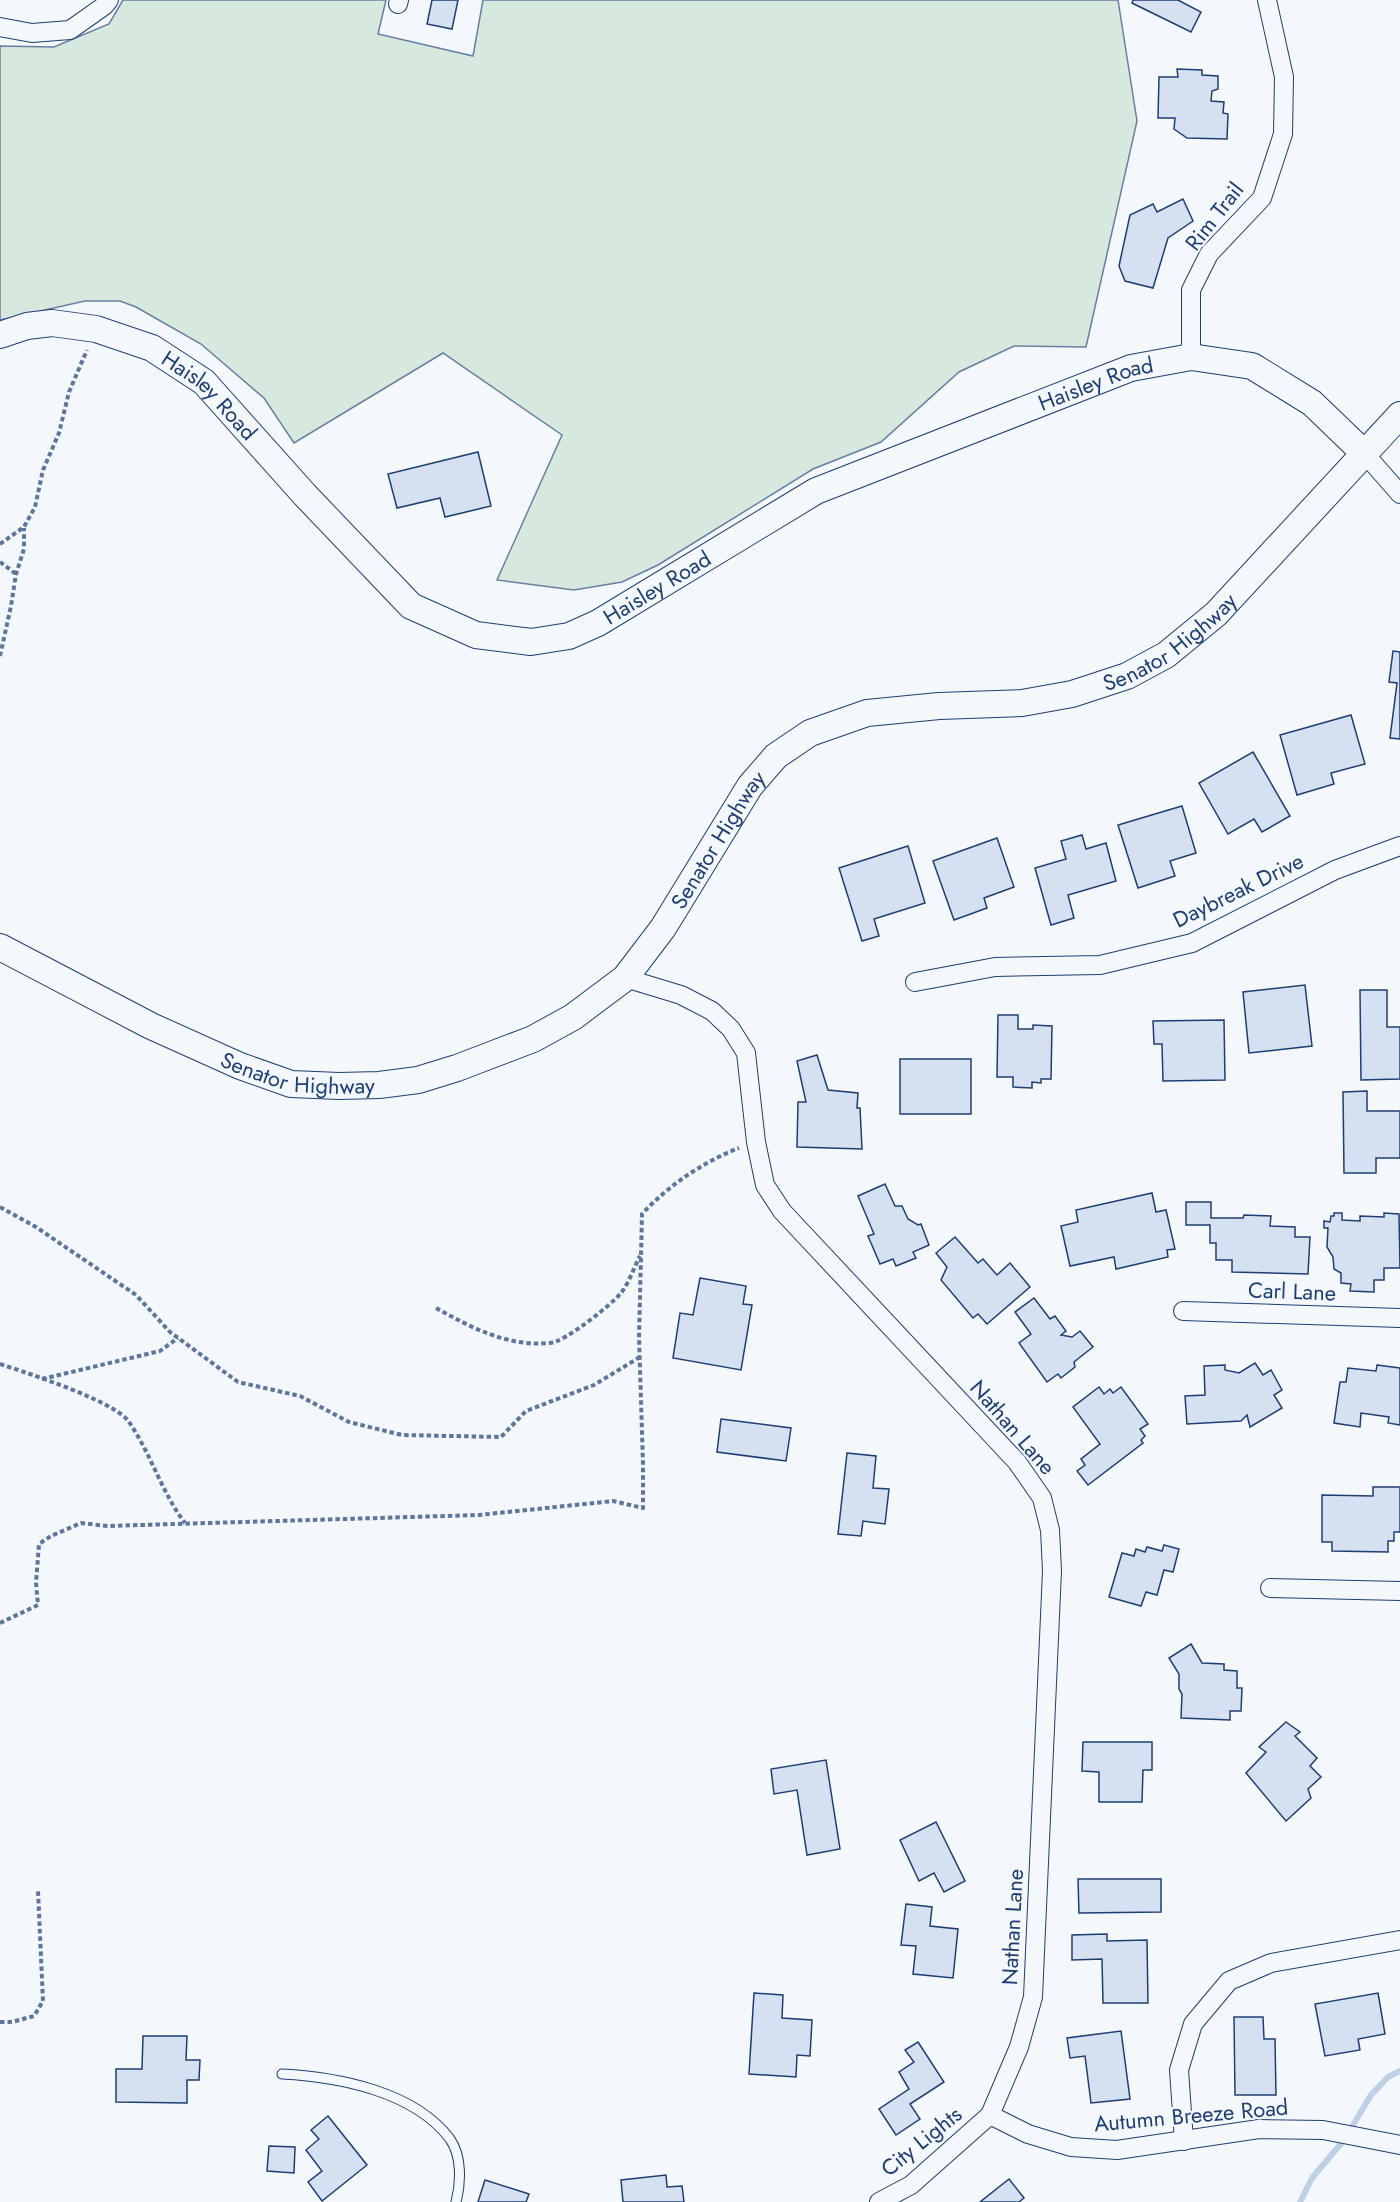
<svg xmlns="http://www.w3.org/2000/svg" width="1400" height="2202" font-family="Jost,sans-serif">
  <rect width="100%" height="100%" fill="#f4f7fb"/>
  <path fill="#d7e8df" stroke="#687fa3" stroke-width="1.5" d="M123 0H386L378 34 473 56 483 0H1118L1137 121 1086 347 1014 346 959 372 881 442 813 469 658 565 622 582 574 590 497 580 562 435 443 353 294 443 264 398 201 344 136 307 120 301H85L0 320V46L54 47 109 24Z"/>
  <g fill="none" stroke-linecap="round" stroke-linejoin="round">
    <path stroke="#bed0e5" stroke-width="6" d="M1300 2202 1312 2178 1344 2140 1371 2095 1388 2077 1400 2071"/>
  </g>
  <g fill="#d5e0f0" stroke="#1d3f73" stroke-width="1.5">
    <path d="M432 0H458L452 29 427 24Z"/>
    <path d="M1133 0H1178L1201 12 1191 32 1132 3Z"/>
    <path d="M1177 69 1202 70V75L1218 76V89L1212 91 1211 101 1224 102 1223 113 1228 114 1227 139 1187 138 1174 129 1175 118H1158L1159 77H1178Z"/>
    <path d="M1183 199 1193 221 1168 238 1153 288 1125 281 1119 266 1130 215 1153 204 1157 212Z"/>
    <path d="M478 452 491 506 445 517 440 498 397 508 388 474Z"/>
    <path d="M1393 651 1400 652V739L1390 738 1397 683 1389 682Z"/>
    <path d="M1351 715 1365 764 1331 773 1334 784 1297 795 1280 735Z"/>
    <path d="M1253 752 1290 816 1262 832 1254 819 1228 834 1199 783Z"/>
    <path d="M1182 806 1196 853 1170 861 1175 876 1138 888 1118 825Z"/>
    <path d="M1082 835 1086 849 1106 843 1116 881 1068 895 1074 918 1051 925 1035 868 1066 859 1061 841Z"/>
    <path d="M997 838 1014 887 984 898 987 908 954 920 933 861Z"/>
    <path d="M908 846 925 903 874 919 879 936 862 941 839 868Z"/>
    <path d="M1305 985 1312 1046 1249 1053 1243 992Z"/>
    <path d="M1360 990H1387V1027H1400V1079L1361 1080Z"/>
    <path d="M998 1015H1018V1029H1033V1025L1052 1026 1051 1079H1041V1083L1032 1082V1088L1013 1087V1077H997Z"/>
    <path d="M1224 1020 1225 1080 1163 1081 1162 1044H1154L1153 1021Z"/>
    <path d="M817 1055 828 1090 858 1093 857 1108H860L862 1149 797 1147 798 1102H806L797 1061Z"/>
    <rect x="900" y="1059" width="71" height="55"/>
    <path d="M1367 1091V1111H1400V1158H1376V1173H1344L1343 1092Z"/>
    <path d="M885 1184 895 1206H902L908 1219 918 1225 921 1224 929 1245 913 1252 916 1258 896 1266 893 1259 880 1264 868 1236 874 1234 858 1196Z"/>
    <path d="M1152 1193 1156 1212 1166 1210 1175 1249 1167 1250 1168 1257 1116 1269 1114 1257 1070 1266 1061 1226 1078 1222 1076 1210Z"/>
    <path d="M1186 1202H1211V1218H1243L1244 1215 1271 1216 1270 1226 1295 1227V1237H1310L1308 1274 1232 1272V1260H1216V1243H1210V1225H1186Z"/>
    <path d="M1334 1213H1342V1220L1360 1221V1216L1384 1217V1213L1399 1214 1400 1268H1384V1280H1374V1292L1350 1291 1351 1284 1341 1283V1273L1334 1269 1333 1257 1327 1247 1328 1228H1324V1221L1330 1222 1331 1216H1334Z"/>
    <path d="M955 1237 978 1263 983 1259 997 1275 1010 1263 1030 1287 987 1324 978 1314 973 1318 941 1280 947 1267 936 1253Z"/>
    <path d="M700 1278 746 1286 743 1304 752 1305 741 1370 673 1358 680 1313 693 1315Z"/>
    <path d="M1034 1298 1050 1319 1055 1316 1066 1331 1061 1335 1072 1337 1080 1331 1093 1347 1074 1362 1075 1367 1061 1378 1058 1374 1047 1382 1019 1343 1031 1334 1015 1312Z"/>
    <path d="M1255 1363 1263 1375 1271 1370 1282 1390 1274 1395 1282 1408 1250 1427 1247 1415 1241 1421 1187 1424 1185 1396 1205 1395 1204 1366 1225 1365V1370L1239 1373Z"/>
    <path d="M1377 1365 1400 1368V1425L1388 1423 1389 1417 1361 1413 1360 1427 1334 1423 1340 1382H1346L1348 1368 1376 1371Z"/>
    <path d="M1099 1387 1104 1394 1110 1389 1113 1393 1121 1387 1148 1424 1140 1429 1145 1436 1141 1440 1143 1443 1088 1485 1077 1471 1085 1465 1081 1459 1100 1444 1073 1407Z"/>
    <path d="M721 1419 791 1428 786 1461 717 1452Z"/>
    <path d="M847 1453 876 1456 873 1488 889 1489 885 1524 863 1521 861 1536 838 1534Z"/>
    <path d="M1373 1487H1400V1532H1394V1541H1388V1552L1332 1551V1542H1322V1495L1373 1496Z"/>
    <path d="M1164 1545 1179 1549 1173 1572 1164 1570 1157 1595 1146 1592 1141 1606 1109 1597 1122 1553 1134 1556 1136 1549 1145 1552 1147 1547 1162 1551Z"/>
    <path d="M1191 1644 1202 1663 1224 1664V1670L1237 1671V1688H1242L1241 1711H1230V1720L1181 1718 1182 1694 1179 1689V1674L1169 1658Z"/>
    <path d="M1286 1722 1300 1732 1295 1736 1317 1758 1310 1766 1321 1777 1308 1789 1311 1798 1286 1821 1246 1773 1266 1752 1259 1747Z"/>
    <path d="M1083 1742H1152V1770H1143L1142 1802H1099V1772L1082 1771Z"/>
    <path d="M826 1760 840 1849 807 1855 797 1790 774 1794 771 1769Z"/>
    <path d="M936 1822 965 1881 944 1892 934 1873 919 1881 900 1840Z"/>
    <path d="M1078 1879H1161V1912L1079 1913Z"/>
    <path d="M906 1904 932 1907 930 1926 958 1929 953 1978 913 1974 916 1946 901 1945Z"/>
    <path d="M1107 1934V1941L1147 1940 1148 2003H1103L1102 1959 1072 1960V1935Z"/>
    <path d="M754 1993 783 1995 782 2018 812 2020 810 2056 797 2055 796 2077 749 2074Z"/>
    <path d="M1378 1993 1385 2034 1358 2039 1360 2050 1325 2056 1315 2004Z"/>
    <path d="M1234 2017H1263L1264 2039H1275L1276 2095H1235Z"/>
    <path d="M1121 2031 1130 2099 1091 2103 1085 2056 1070 2058 1067 2038Z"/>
    <path d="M143 2036H187L186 2060H200L199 2080H187V2103L116 2102V2069H142Z"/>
    <path d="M918 2042 944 2082 910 2104 920 2119 896 2135 879 2109 909 2089 899 2072 914 2062 905 2050Z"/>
    <path d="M328 2116 367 2165 322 2201 308 2182 322 2171 306 2150 319 2139 311 2130Z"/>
    <path d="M269 2146 295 2147 294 2173 267 2171Z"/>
    <path d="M666 2175 667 2187 682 2186 684 2202H623L621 2180Z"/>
    <path d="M1009 2179 1024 2198 1019 2202H980Z"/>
    <path d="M485 2180 529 2194 526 2202H478Z"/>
  </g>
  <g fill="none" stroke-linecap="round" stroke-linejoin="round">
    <g stroke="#1d3f73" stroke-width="11">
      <path id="lane" d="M282 2074C338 2077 414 2091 450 2139 462 2156 461 2183 456 2202"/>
    </g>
    <g stroke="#1d3f73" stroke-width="20">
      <g id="street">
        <path d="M398 4 399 0"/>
        <path d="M0 27 32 33 70 30 104 6 109 0"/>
        <path d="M1191 357V290L1209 254 1262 198 1283 134 1284 77 1267 0"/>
        <path d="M1365 454 1400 494"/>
        <path d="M625 978 681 995 712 1011 731 1029 746 1053 756 1142 765 1185 782 1211 1017 1462 1042 1498 1050 1530 1052 1571 1033 1997 1019 2047 990 2115 911 2185 879 2202"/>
        <path d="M915 982 995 967 1100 965 1192 943 1335 870 1400 846"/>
        <path d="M1183 1311 1400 1318"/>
        <path d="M1270 1588 1400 1591"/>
        <path d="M990 2115 1028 2134 1071 2147 1117 2150 1259 2129 1323 2130 1400 2145"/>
        <path d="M1184 2141 1179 2070 1193 2024 1229 1981 1271 1963 1400 1940"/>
      </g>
    </g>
    <g stroke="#1d3f73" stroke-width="28">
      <g id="secondary">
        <path id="s1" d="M0 335 27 326 52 323 96 329 152 348 204 382 305 495 411 606 476 635 531 642 569 636 598 623 816 491 1131 368 1191 357 1252 366 1312 403 1365 454"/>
        <path id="s2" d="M0 947 151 1026 240 1066 291 1084 339 1086 379 1085 418 1080 457 1068 533 1039 573 1017 625 978 663 928 750 786 776 756 810 733 867 713 939 706 1022 703 1072 694 1127 676 1166 655 1216 614 1400 415"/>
      </g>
    </g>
    <g stroke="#5e769c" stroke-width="4" stroke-dasharray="4.5 3" stroke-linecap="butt">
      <path d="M0 544 24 527 35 507 43 470 59 433 69 392 87 350"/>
      <path d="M0 562 16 574"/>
      <path d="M0 656 11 606 16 574 24 549V528"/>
      <path d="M0 1207 36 1227 136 1295 170 1332 238 1382 300 1396 349 1422 402 1435 501 1437 526 1411 594 1385 640 1357"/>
      <path d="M436 1308C472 1328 508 1347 550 1343 565 1342 611 1305 621 1293 629 1283 634 1267 640 1256"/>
      <path d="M0 1364C27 1373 115 1401 129 1422 151 1454 162 1493 185 1523"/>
      <path d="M42 1379 160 1351 178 1338"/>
      <path d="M0 1623 38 1605 36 1583 39 1544 51 1536 81 1523 107 1526 479 1515 613 1501 643 1508V1464L639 1337 642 1214C669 1185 703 1162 739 1148"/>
      <path d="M0 2022H12L34 2016 43 2001 38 1891"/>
    </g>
    <use href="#lane" stroke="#f4f7fb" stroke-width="9"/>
    <use href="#street" stroke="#f4f7fb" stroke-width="18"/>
    <use href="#secondary" stroke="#f4f7fb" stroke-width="26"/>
  </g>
  <g text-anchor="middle" stroke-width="4.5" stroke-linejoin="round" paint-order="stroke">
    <g font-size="22" fill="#1d3f73" stroke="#f4f7fb">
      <text transform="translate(1214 216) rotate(-52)" y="8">Rim Trail</text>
      <text dy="8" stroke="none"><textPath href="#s1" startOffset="1276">Haisley Road</textPath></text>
      <text dy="8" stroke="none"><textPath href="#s1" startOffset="232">Haisley Road</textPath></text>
      <text dy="8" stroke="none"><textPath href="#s1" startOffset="790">Haisley Road</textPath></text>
      <text dy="8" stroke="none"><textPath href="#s2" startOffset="1371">Senator Highway</textPath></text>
      <text dy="8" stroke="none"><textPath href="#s2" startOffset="849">Senator Highway</textPath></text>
      <text transform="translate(1238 890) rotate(-26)" y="8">Daybreak Drive</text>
      <text dy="8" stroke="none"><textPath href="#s2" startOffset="327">Senator Highway</textPath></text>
      <text transform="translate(1292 1291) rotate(2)" y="8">Carl Lane</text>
      <text transform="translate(1013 1427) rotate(49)" y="8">Nathan Lane</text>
      <text transform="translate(1012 1927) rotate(-87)" y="8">Nathan Lane</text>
      <text transform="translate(1191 2115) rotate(-5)" y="8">Autumn Breeze Road</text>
      <text transform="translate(921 2141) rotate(-39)" y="8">City Lights</text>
    </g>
  </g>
</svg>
